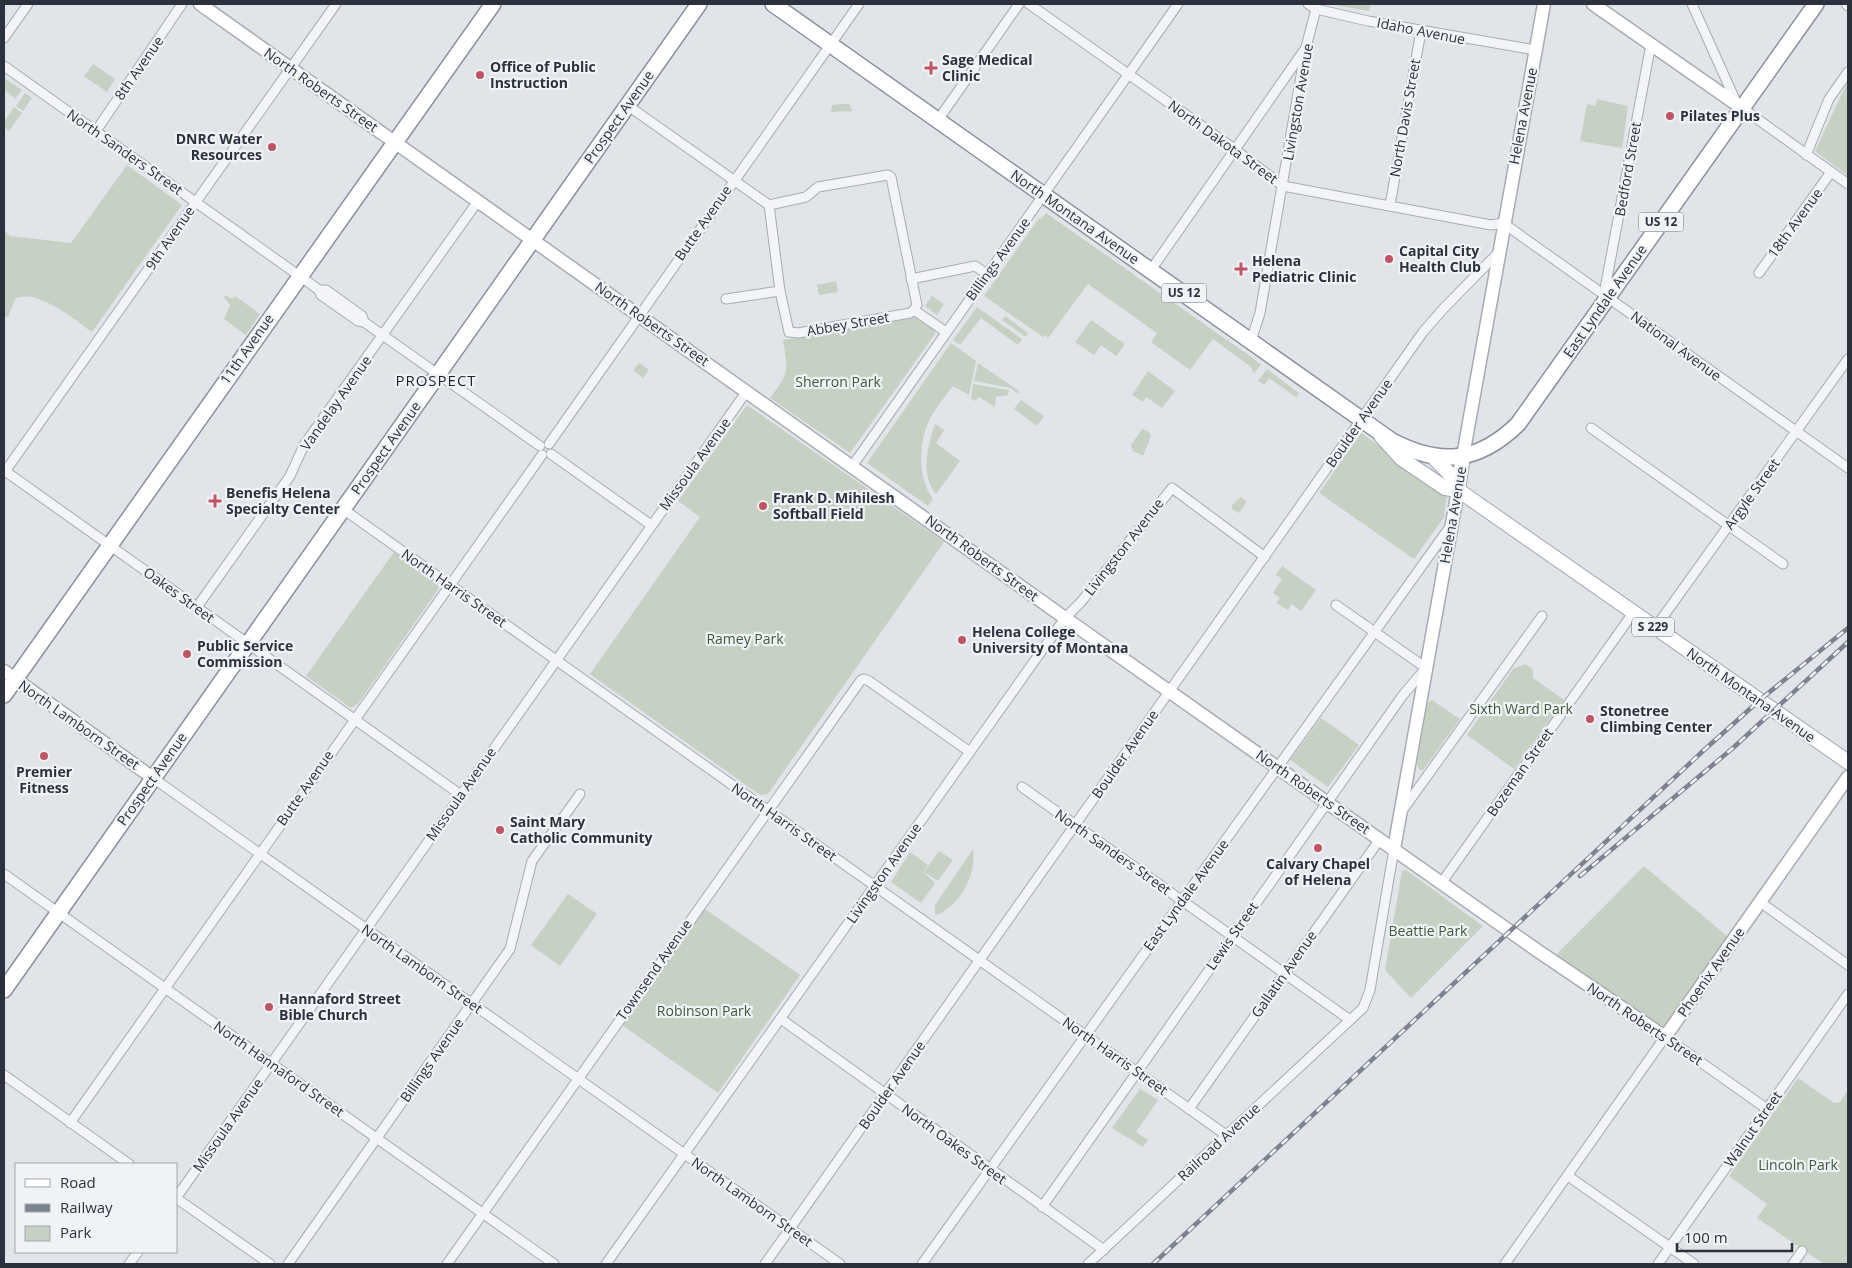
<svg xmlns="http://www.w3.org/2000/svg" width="1852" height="1268" font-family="'Open Sans',sans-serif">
  <rect width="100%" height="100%" fill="#e1e4e8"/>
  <g fill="#c6d1c3">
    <path d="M1329 4H1371L1369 11Z"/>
    <path d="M93 64 115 79 107 92 84 76Z"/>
    <path d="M4 78 22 90 15 99 4 89Z"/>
    <path d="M1848 81V176L1815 151Z"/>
    <path d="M25 93 32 98 23 111 16 106Z"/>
    <path d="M1597 99 1628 106 1622 148 1580 141 1587 104 1596 106Z"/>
    <path d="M840 104H849L853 111 831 112 832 105Z"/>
    <path d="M14 107 22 113 9 131 4 127V122Z"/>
    <path d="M127 165 182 205 92 332C75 320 36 287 15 299L8 317 4 316V230L10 236 71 243Z"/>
    <path d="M1046 213 1254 359 1261 365 1254 373 1251 367 1213 339 1190 370 1151 342 1157 333 1088 284 1048 338 1045 335 1043 337 984 296 1039 218 1041 219Z"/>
    <path d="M836 281 838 292 819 295 817 285Z"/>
    <path d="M225 295 232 299 235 296 260 314 246 335 224 319 230 305 224 297Z"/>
    <path d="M932 296 944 304 937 315 925 306Z"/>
    <path d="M977 307 1022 339 1018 345 981 318 960 345 953 340Z"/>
    <path d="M1005 316 1028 333 1026 337 1002 320Z"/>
    <path d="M918 317 935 330V334L850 453 770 398C790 372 788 371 783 340Z"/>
    <path d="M1091 320 1125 344 1116 356 1101 345 1094 355 1075 342Z"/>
    <path d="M951 343 976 361 969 395 953 386C945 396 935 409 929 421 918 444 918 479 933 499L928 506 867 463Z"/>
    <path d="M639 363 649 370 643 378 633 370Z"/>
    <path d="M978 363 1019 391 1018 394 1011 388 974 381Z"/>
    <path d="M1267 369 1299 393 1296 397 1269 378 1264 385 1258 381Z"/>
    <path d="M1148 371 1175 391 1162 408 1146 397 1143 402 1132 395Z"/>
    <path d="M973 384 1009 390 1008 395 996 397 995 407 979 397 975 401 971 398Z"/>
    <path d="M1021 400 1044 416 1037 426 1014 409Z"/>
    <path d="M747 405 944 542 768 794 760 795 590 674 700 517 678 501Z"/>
    <path d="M935 424 944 430 936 443 960 461 936 494C920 474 928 446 935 424Z"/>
    <path d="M1142 429 1148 431 1151 436 1143 456 1133 451 1131 445Z"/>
    <path d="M1361 433 1447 494 1444 517 1414 559 1319 493Z"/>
    <path d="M1241 497 1247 502 1239 513 1232 509V505Z"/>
    <path d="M394 552 436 582 439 588 358 704 351 708 306 676Z"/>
    <path d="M1282 566 1316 590 1301 611 1292 604 1288 610 1276 603 1280 598 1273 593 1282 579 1276 575Z"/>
    <path d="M1525 664 1533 669V678L1564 700 1514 769 1467 735 1513 669Z"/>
    <path d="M1432 700 1460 719 1423 770H1420L1417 765 1427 704Z"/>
    <path d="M1321 718 1359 745 1328 787 1290 760Z"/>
    <path d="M973 849C977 875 960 905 937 915L935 914V905Z"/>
    <path d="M939 851 953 860 938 881 924 872Z"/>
    <path d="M910 852 928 865 923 872 935 883 921 903 891 882Z"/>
    <path d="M1644 866 1728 937 1663 1028 1555 956Z"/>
    <path d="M1406 870 1483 926 1411 998 1385 970 1402 871Z"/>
    <path d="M568 894 597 914 560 966 531 945Z"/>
    <path d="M705 909 800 975 718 1093 622 1025Z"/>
    <path d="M1798 1078 1834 1103 1840 1102 1848 1090V1264H1824L1757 1218 1767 1204 1729 1176Z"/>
    <path d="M1140 1089 1158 1100 1136 1132 1148 1140 1143 1147 1112 1128Z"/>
  </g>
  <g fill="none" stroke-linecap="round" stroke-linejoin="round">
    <g stroke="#a7abb2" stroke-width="11">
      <g id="street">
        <path d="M1029 4 1233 148 1283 186 1491 225 1503 223 1848 468"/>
        <path d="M1308 4 1316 9 1368 21 1535 50"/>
        <path d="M1692 4 1737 104"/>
        <path d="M1846 4 1848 6"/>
        <path d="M4 38 28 4"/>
        <path d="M4 66 308 282 319 290 321 295 358 321 364 322 540 446"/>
        <path d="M627 105 769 205 806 197 818 187 888 175 891 177 917 305 914 310"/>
        <path d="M1742 108 1848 184"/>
        <path d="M938 120 1019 4"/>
        <path d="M96 131 182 4"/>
        <path d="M1806 155 1829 99 1848 72"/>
        <path d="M769 205 780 291 789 332 798 333 910 313 914 310"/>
        <path d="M1390 205 1421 31"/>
        <path d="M1151 270 1305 49"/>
        <path d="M1759 273 1831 172"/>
        <path d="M911 279 975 266 987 274"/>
        <path d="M319 290H326L362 316 364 322"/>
        <path d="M1604 294 1651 44"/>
        <path d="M726 299 780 291"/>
        <path d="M914 310 946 332"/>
        <path d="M1251 341 1260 313 1306 47 1316 9"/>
        <path d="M1591 428 1783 564"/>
        <path d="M549 444 859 4"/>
        <path d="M551 454 651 525"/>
        <path d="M853 465 1178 4"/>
        <path d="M5 471 461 795"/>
        <path d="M4 473 336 4"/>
        <path d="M343 509 1226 1135"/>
        <path d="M197 607 290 476 304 445 478 201"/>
        <path d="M1655 628 1848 359"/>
        <path d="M153 778 840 1264"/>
        <path d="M1022 787 1350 1020"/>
        <path d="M1402 811 1542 616"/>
        <path d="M4 874 554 1264"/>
        <path d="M1442 882 1633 613"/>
        <path d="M1760 902 1848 965"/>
        <path d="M781 1019 1104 1250"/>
        <path d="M4 1075 129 1164"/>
        <path d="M1189 1109 1380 839"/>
        <path d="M70 1123 542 455"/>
        <path d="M1568 1176 1694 1264"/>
        <path d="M176 1198 747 391"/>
        <path d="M176 1198 270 1264"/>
        <path d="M1042 1207 1403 695 1426 668 1336 605"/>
        <path d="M129 1264 138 1252"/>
        <path d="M288 1264 510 949 532 861 580 794"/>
        <path d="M447 1264 861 680 864 679 869 681 970 752"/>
        <path d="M606 1264 1065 618 1081 602 1172 488 1265 557"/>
        <path d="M765 1264 1423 332 1444 308 1497 254"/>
        <path d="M922 1264 1449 528"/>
        <path d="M1088 1264 1363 1008 1370 990 1394 849"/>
        <path d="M1505 1264 1665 1037 1767 1109"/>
        <path d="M1658 1264 1848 994"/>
        <path d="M1793 1264 1802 1251"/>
      </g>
    </g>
    <g stroke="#a7abb2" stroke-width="15">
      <g id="secondary">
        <path d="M200 4 1065 618 1538 951 1665 1037 1848 777"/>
        <path d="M1593 4 1742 108"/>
        <path d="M1463 456 1544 4"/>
        <path d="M4 671 153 778"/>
        <path d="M1394 849 1458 490"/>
      </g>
    </g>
    <g stroke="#a2a8b2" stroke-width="16">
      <g id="primary">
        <path d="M1381 436 1402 459 1445 488 1458 490"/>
        <path d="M1432 456 1449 473 1458 490 1848 762"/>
        <path d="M1458 490 1463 456"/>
      </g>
    </g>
    <g stroke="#8a919d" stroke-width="18">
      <g id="highway">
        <path d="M773 4 1392 441C1440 466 1478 463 1518 424L1816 4"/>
        <path d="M4 695 493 4"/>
        <path d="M4 990 699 4"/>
      </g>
    </g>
    <use href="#street" stroke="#f3f4f7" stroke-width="9"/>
    <use href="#secondary" stroke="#fff" stroke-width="12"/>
    <use href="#primary" stroke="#fff" stroke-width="14"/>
    <use href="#highway" stroke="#fff" stroke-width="15"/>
    <g stroke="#7c8390" stroke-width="4.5">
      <g id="rail">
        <path d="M1580 876 1733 748 1848 642"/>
        <path d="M1153 1264 1703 751 1761 699 1848 628"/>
      </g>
    </g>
    <use href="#rail" stroke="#f0f3f6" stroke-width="2.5" stroke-dasharray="8" stroke-linecap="butt"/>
  </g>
  <g fill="#bf5463" stroke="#f0f3f6" stroke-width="2">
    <path d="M928.5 60.5h5v5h5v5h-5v5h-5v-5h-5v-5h5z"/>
    <circle cx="480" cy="75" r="5"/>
    <circle cx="1670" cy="116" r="5"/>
    <circle cx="272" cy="147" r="5"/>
    <circle cx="1389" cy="259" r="5"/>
    <path d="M1238.5 261.5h5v5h5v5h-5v5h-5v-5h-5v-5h5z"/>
    <path d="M212.5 493.5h5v5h5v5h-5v5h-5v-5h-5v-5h5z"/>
    <circle cx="763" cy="506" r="5"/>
    <circle cx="962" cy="640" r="5"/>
    <circle cx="187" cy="654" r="5"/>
    <circle cx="1590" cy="719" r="5"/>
    <circle cx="44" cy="756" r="5"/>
    <circle cx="500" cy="830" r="5"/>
    <circle cx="1318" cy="848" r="5"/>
    <circle cx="269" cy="1007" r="5"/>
  </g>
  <g text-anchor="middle" stroke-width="4.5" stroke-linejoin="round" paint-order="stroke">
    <g fill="#f0f3f6" stroke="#666c75" stroke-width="1">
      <rect x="1638.5" y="212.5" width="45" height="19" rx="4"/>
      <rect x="1161.5" y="283.5" width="45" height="19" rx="4"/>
      <rect x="1632" y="617.5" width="42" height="19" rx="4"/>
    </g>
    <g font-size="12" font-weight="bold" fill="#2b323e">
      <text x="1661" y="226">US 12</text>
      <text x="1184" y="297">US 12</text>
      <text x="1653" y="631">S 229</text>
    </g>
    <g font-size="14" fill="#2b323e" stroke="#f0f3f6">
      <text transform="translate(1421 31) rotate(11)" y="5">Idaho Avenue</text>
      <text transform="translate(139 68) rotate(-55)" y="5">8th Avenue</text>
      <text transform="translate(321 90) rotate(35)" y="5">North Roberts Street</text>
      <text transform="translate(1298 102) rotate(-80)" y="5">Livingston Avenue</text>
      <text transform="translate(1523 116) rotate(-79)" y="5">Helena Avenue</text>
      <text transform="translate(619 117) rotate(-55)" y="5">Prospect Avenue</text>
      <text transform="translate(1405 118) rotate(-80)" y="5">North Davis Street</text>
      <text transform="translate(1223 142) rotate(36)" y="5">North Dakota Street</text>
      <text transform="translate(125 152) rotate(35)" y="5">North Sanders Street</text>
      <text transform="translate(1628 169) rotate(-80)" y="5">Bedford Street</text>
      <text transform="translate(1075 217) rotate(35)" y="5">North Montana Avenue</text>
      <text transform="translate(703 223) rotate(-55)" y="5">Butte Avenue</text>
      <text transform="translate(1795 223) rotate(-54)" y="5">18th Avenue</text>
      <text transform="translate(170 238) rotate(-55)" y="5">9th Avenue</text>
      <text transform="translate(998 259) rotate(-54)" y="5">Billings Avenue</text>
      <text transform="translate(1605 301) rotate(-55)" y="5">East Lyndale Avenue</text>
      <text transform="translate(652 324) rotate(35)" y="5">North Roberts Street</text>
      <text transform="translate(848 324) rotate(-10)" y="5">Abbey Street</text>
      <text transform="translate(1676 346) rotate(36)" y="5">National Avenue</text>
      <text transform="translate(247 349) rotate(-55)" y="5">11th Avenue</text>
      <text transform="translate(336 403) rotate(-55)" y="5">Vandelay Avenue</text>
      <text transform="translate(1359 423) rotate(-55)" y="5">Boulder Avenue</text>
      <text transform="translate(386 448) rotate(-55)" y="5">Prospect Avenue</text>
      <text transform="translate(695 464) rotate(-54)" y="5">Missoula Avenue</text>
      <text transform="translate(1752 494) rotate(-54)" y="5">Argyle Street</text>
      <text transform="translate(1453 515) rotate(-80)" y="5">Helena Avenue</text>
      <text transform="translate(1124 547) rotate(-52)" y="5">Livingston Avenue</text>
      <text transform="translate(982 558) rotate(36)" y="5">North Roberts Street</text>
      <text transform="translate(454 588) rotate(35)" y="5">North Harris Street</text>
      <text transform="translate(179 595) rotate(36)" y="5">Oakes Street</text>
      <text transform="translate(1751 695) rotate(35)" y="5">North Montana Avenue</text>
      <text transform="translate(79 725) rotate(35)" y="5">North Lamborn Street</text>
      <text transform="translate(1125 754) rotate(-55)" y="5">Boulder Avenue</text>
      <text transform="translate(1520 772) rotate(-55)" y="5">Bozeman Street</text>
      <text transform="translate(152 779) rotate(-55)" y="5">Prospect Avenue</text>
      <text transform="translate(305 788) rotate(-55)" y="5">Butte Avenue</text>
      <text transform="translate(1313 792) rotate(35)" y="5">North Roberts Street</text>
      <text transform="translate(461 794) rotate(-55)" y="5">Missoula Avenue</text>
      <text transform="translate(784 822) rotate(35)" y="5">North Harris Street</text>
      <text transform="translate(1113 852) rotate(35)" y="5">North Sanders Street</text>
      <text transform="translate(884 873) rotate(-55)" y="5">Livingston Avenue</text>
      <text transform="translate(1186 895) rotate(-54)" y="5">East Lyndale Avenue</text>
      <text transform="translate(1232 936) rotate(-55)" y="5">Lewis Street</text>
      <text transform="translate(422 969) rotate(35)" y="5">North Lamborn Street</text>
      <text transform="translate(654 970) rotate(-55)" y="5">Townsend Avenue</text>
      <text transform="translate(1711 972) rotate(-55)" y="5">Phoenix Avenue</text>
      <text transform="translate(1284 974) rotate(-55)" y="5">Gallatin Avenue</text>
      <text transform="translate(1645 1024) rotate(34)" y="5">North Roberts Street</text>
      <text transform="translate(1115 1056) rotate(35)" y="5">North Harris Street</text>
      <text transform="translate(432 1060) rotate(-55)" y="5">Billings Avenue</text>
      <text transform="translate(279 1069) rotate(35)" y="5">North Hannaford Street</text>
      <text transform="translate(892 1085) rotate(-55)" y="5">Boulder Avenue</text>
      <text transform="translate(228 1125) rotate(-55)" y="5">Missoula Avenue</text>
      <text transform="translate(1753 1129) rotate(-55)" y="5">Walnut Street</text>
      <text transform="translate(1219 1142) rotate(-43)" y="5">Railroad Avenue</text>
      <text transform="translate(954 1144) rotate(36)" y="5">North Oakes Street</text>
      <text transform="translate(752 1202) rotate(35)" y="5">North Lamborn Street</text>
    </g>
    <g font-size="14" font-weight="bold" fill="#2b323e" stroke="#f0f3f6" text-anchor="start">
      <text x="942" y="65">Sage Medical<tspan x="942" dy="16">Clinic</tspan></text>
      <text x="490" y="72">Office of Public<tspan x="490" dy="16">Instruction</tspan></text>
      <text x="1680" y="121">Pilates Plus</text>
      <text x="262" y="144" text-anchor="end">DNRC Water<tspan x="262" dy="16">Resources</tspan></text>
      <text x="1399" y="256">Capital City<tspan x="1399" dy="16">Health Club</tspan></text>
      <text x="1252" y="266">Helena<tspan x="1252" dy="16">Pediatric Clinic</tspan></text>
      <text x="226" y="498">Benefis Helena<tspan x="226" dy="16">Specialty Center</tspan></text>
      <text x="773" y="503">Frank D. Mihilesh<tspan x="773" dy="16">Softball Field</tspan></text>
      <text x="972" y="637">Helena College<tspan x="972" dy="16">University of Montana</tspan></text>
      <text x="197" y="651">Public Service<tspan x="197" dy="16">Commission</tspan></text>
      <text x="1600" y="716">Stonetree<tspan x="1600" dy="16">Climbing Center</tspan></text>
      <text x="44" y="777" text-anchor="middle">Premier<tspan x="44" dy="16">Fitness</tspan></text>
      <text x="510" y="827">Saint Mary<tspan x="510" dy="16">Catholic Community</tspan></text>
      <text x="1318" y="869" text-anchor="middle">Calvary Chapel<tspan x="1318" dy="16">of Helena</tspan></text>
      <text x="279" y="1004">Hannaford Street<tspan x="279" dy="16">Bible Church</tspan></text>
    </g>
    <g font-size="14" fill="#3f583a" stroke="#f0f3f6">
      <text x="838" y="387">Sherron Park</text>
      <text x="745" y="644">Ramey Park</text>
      <text x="1521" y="714">Sixth Ward Park</text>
      <text x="1428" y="936">Beattie Park</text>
      <text x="704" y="1016">Robinson Park</text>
      <text x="1798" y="1170">Lincoln Park</text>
    </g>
    <g font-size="15" letter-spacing="1" fill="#1d232f" stroke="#f0f3f6">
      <text x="436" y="386">PROSPECT</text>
    </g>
  </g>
  <rect width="1852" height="1268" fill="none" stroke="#2b323e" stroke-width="10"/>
  <rect x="15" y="1163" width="162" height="90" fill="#f0f3f6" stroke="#a1a6ac"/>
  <rect x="25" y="1179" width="25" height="8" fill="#ffffff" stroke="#a1a6ac"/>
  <text x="60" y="1188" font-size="15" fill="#2b323e">Road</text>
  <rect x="25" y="1204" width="25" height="8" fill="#7c8390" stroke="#a1a6ac"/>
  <text x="60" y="1213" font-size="15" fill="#2b323e">Railway</text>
  <rect x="25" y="1226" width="25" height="15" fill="#c6d1c3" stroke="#a1a6ac"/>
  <text x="60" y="1238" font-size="15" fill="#2b323e">Park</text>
  <path d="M1677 1243v8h115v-8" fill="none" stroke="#2b323e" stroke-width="2.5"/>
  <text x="1684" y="1243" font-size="15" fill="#2b323e" stroke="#f0f3f6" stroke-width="4" paint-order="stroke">100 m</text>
</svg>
